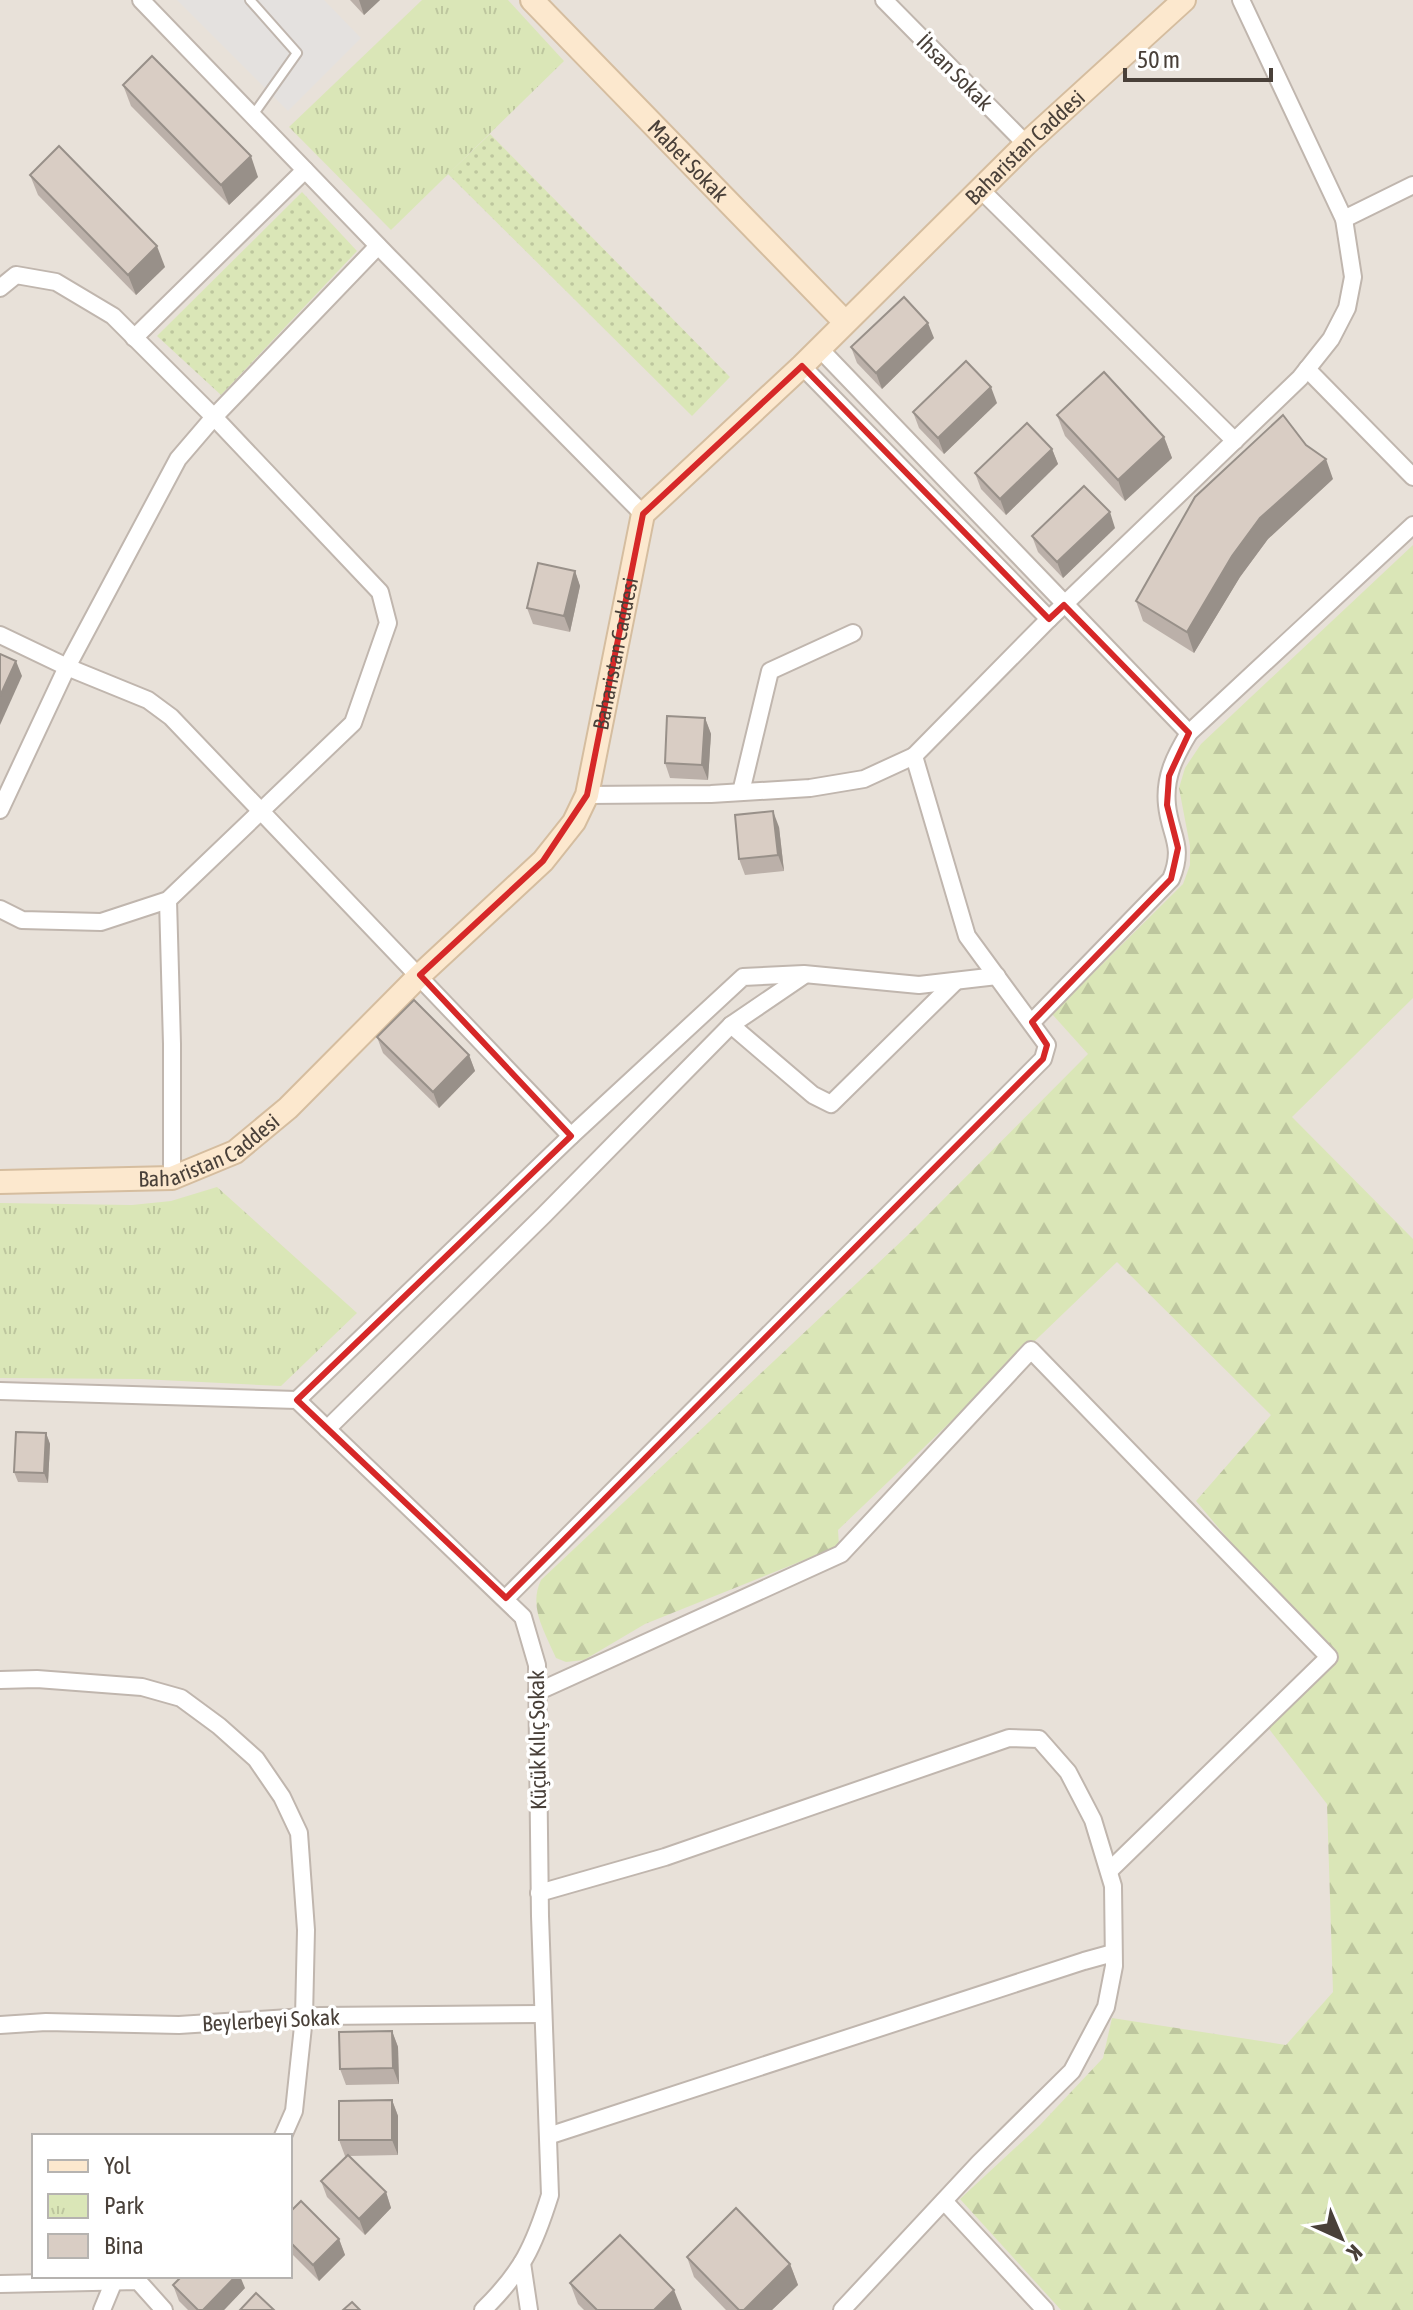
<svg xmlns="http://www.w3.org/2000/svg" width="1413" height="2310" font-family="'Asap Condensed',sans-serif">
  <defs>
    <pattern id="grass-dots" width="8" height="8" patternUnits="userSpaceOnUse" patternTransform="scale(2)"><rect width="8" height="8" fill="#dae6b7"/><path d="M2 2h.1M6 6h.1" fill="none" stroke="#bdc69e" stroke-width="1.8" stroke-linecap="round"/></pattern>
    <pattern id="forest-firs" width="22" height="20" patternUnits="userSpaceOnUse" patternTransform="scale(2)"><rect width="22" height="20" fill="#dae6b7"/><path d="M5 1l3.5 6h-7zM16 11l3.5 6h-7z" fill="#bdc69e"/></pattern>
    <pattern id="park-tufts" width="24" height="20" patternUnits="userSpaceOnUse" patternTransform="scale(2)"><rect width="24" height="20" fill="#dae6b7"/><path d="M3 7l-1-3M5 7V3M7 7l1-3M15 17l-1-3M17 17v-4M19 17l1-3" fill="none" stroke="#bdc69e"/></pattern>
  </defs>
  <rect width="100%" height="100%" fill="#f5f0eb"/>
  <path fill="#e8e1d9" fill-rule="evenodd" d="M0 0H1413V2310H0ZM34 2136H290V2276H34Z"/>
  <g fill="url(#grass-dots)">
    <path d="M490 134 730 377 692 416 448 174Z"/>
    <path d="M302 192 357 251 221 395 157 336Z"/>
  </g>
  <path fill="url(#forest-firs)" d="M1413 545V998L1292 1117 1413 1239V2310H1061L960 2199 1040 2125 1103 2058 1112 2018 1286 2045 1333 1992 1327 1804 1259 1716 1325 1654 1196 1501 1271 1415 1117 1262 838 1530 839 1546 645 1624 584 1660 566 1662 556 1658C545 1632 528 1607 541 1580L908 1235 1088 1054 1052 1014 1183 884 1190 865V846L1179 788 1185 768 1201 744Z"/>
  <g fill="url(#park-tufts)">
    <path d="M422 0H508L564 61 391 230 289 127Z"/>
    <path d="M217 1187 357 1313 281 1386 141 1379 0 1378V1203L132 1205 171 1201Z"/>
  </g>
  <path fill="#e4e1df" d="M177 0H324L361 38 288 111Z"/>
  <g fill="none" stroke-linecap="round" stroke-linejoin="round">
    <g stroke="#c0b6ae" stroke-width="12">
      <path id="lane" d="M250 0 297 53 253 115"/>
    </g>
    <g stroke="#c0b6ae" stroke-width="20">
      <g id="street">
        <path d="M141 0 389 257 643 514"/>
        <path d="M884 0 1026 144"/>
        <path d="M979 188 1235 441"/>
        <path d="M1344 219 1413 185"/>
        <path d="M0 288 16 275 56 282 113 316 214 417 178 459 67 667 0 810"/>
        <path d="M134 338 305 170"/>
        <path d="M819 348 1189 733"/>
        <path d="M802 366 1049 619"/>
        <path d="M1307 369 1413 477"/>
        <path d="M0 635 67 667 148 700 171 717 571 1136"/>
        <path d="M741 792 770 671 853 633"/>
        <path d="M587 795 711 794 810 788 864 779 914 756"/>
        <path d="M168 900 172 1044V1178"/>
        <path d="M0 909 22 920 101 922 168 900 353 723 388 623 380 592 214 417 378 246"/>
        <path d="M1032 1022 1171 879C1185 845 1170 836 1167 805 1164 777 1175 756 1189 733L1413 525"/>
        <path d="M731 1025 813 1095 831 1104 956 981"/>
        <path d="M0 1391 297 1400 523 1617 537 1665 540 1916 550 2195C534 2246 522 2272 483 2310"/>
        <path d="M297 1400 571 1136 743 977 804 974 919 985 997 976"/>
        <path d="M327 1429 544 1215 731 1025 803 976"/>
        <path d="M506 1598 1043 1059 1047 1045 967 936 914 756 1049 619 1300 378 1331 339 1347 308 1353 277 1344 219 1241 0"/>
        <path d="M0 1680 37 1679 142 1687 181 1698 219 1726 256 1759 282 1797 299 1833 306 1930 304 2017 294 2111 283 2136"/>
        <path d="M537 1692 841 1554 1031 1350 1329 1657 1109 1871"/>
        <path d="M539 1893 665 1857 1009 1738 1039 1739 1068 1772 1093 1820 1113 1886 1114 1966 1106 2007 1072 2071 979 2163 842 2310"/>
        <path d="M0 2025 46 2022 179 2025 320 2016 542 2014"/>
        <path d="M548 2136 1084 1961 1113 1953"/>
        <path d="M944 2201 1045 2310"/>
        <path d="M522 2263 529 2310"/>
        <path d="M0 2284 138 2281 164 2310"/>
        <path d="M102 2310 114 2281"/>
      </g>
    </g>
    <g stroke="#d5bd9f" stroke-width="26">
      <g id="secondary">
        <path id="s1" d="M532 0 845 322"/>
        <path id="s2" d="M0 1182 172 1178 235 1152 288 1108 420 975 543 861 574 822 587 795 643 514 802 366 1026 144 1184 0"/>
      </g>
    </g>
    <use href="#lane" stroke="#fff" stroke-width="8"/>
    <use href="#street" stroke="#fff" stroke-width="16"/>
    <use href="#secondary" stroke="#fce8ce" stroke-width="22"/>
  </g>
  <g fill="#bbb0a9">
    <path d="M350 0H380L364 15Z"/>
    <path d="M123 85 258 177 229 205 131 106Z"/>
    <path d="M30 175 165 267 136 295 38 195Z"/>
    <path d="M934 338 882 389 857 363 851 347Z"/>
    <path d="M997 403 944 454 919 428 913 412Z"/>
    <path d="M1057 415 1164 437 1172 458 1125 501 1065 436Z"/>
    <path d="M1052 449 1058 464 1006 515 981 489 975 473Z"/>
    <path d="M1333 479 1268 539 1240 577 1194 653 1143 621 1136 601Z"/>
    <path d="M1115 528 1063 578 1038 552 1032 536Z"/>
    <path d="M575 571 580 586 570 632 533 624 527 608Z"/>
    <path d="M705 718 711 734 708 780 670 778 665 763Z"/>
    <path d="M779 827 784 871 745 875 739 859Z"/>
    <path d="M377 1037 469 1055 475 1071 439 1108 383 1053Z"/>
    <path d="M46 1433 50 1444 48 1483 18 1482 14 1472Z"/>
    <path d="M392 2031 398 2047 399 2084 346 2085 340 2069Z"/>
    <path d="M392 2100 398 2116V2155L349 2156 386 2192 391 2208 365 2235 327 2197 321 2181 347 2156H345L339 2140Z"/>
    <path d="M290 2212 339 2239 345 2255 319 2281 290 2252Z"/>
    <path d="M687 2257 790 2264 798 2285 772 2310H726L694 2277Z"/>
    <path d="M570 2283 682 2310H584L578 2304Z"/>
    <path d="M173 2285 245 2288 224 2310H188L179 2301Z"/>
  </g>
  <g fill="#989089">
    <path d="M359 0H380L364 15Z"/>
    <path d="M251 156 258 177 229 205 221 185Z"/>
    <path d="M157 246 165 267 136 295 128 275Z"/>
    <path d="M928 323 934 338 882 389 876 373Z"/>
    <path d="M991 387 997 403 944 454 938 438Z"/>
    <path d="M1164 437 1172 458 1125 501 1118 480Z"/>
    <path d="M1052 449 1058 464 1006 515 1000 499Z"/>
    <path d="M1326 459 1333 479 1268 539 1240 577 1194 653 1187 632 1232 556 1260 518Z"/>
    <path d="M1110 512 1115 528 1063 578 1057 562Z"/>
    <path d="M575 571 580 586 570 632 564 616Z"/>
    <path d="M16 661 22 676 0 725V696Z"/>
    <path d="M705 718 711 734 708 780 702 765Z"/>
    <path d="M773 811 779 827 784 871 778 855Z"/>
    <path d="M469 1055 475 1071 439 1108 433 1092Z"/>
    <path d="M46 1433 50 1444 48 1483 44 1473Z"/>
    <path d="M392 2031 398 2047 399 2084 393 2068Z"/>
    <path d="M392 2100 398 2116V2155L392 2140Z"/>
    <path d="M386 2192 391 2208 365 2235 359 2219Z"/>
    <path d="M339 2239 345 2255 319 2281 313 2265Z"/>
    <path d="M790 2264 798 2285 772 2310H744Z"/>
    <path d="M236 2276H240L245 2288 224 2310H203Z"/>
    <path d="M674 2290 682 2310H654Z"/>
  </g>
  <g fill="#d9cdc4" stroke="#989089" stroke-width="2">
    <path d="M152 56 251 156 221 185 123 85Z"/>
    <path d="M59 146 157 246 128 275 30 175Z"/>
    <path d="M904 297 928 323 876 373 851 347Z"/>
    <path d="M966 361 991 387 938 438 913 412Z"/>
    <path d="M1104 372 1164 437 1118 480 1057 415Z"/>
    <path d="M1283 415 1306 445 1326 459 1260 518 1232 556 1187 632 1136 601 1195 497Z"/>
    <path d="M1027 423 1052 449 1000 499 975 473Z"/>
    <path d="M1084 486 1110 512 1057 562 1032 536Z"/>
    <path d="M538 563 575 571 564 616 527 608Z"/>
    <path d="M0 654 16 661 0 696Z"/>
    <path d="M667 716 705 718 702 765 665 763Z"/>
    <path d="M773 811 778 855 739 859 735 815Z"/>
    <path d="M414 1000 469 1055 433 1092 377 1037Z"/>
    <path d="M16 1432 46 1433 44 1473 14 1472Z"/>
    <path d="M392 2031 393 2068 340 2069 339 2032Z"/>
    <path d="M392 2100V2140H339V2101Z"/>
    <path d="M348 2155 386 2192 359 2219 321 2181Z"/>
    <path d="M301 2201 339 2239 313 2265 290 2242V2212Z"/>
    <path d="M736 2208 790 2264 744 2310H739L687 2257Z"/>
    <path d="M620 2235 674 2290 654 2310H597L570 2283Z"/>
    <path d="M182 2276H236L203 2310H198L173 2285Z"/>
    <path d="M256 2293 274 2310H240Z"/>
    <path d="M352 2302 360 2310H343Z"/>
  </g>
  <path fill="none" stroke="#d62828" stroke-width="6" stroke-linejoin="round" d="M802 366 1049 619 1064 605 1189 733 1169 776 1167 805 1178 848 1171 879 1032 1022 1047 1045 1043 1059 506 1598 297 1400 571 1136 420 975 543 861 587 795 643 514Z"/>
  <g text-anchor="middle" stroke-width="7" stroke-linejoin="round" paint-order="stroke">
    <g font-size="22" fill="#494039" stroke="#fff">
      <text transform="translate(955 72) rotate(45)" y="8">İhsan Sokak</text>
      <text dy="8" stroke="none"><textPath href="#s2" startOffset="1560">Baharistan Caddesi</textPath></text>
      <text dy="8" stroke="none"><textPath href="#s1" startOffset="224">Mabet Sokak</textPath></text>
      <text dy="8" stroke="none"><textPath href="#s2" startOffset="888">Baharistan Caddesi</textPath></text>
      <text dy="8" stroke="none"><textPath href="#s2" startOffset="216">Baharistan Caddesi</textPath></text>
      <text transform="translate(537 1740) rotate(-91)" y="8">Küçük Kılıç Sokak</text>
      <text transform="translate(271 2020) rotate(-3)" y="8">Beylerbeyi Sokak</text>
    </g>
  </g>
  <rect x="32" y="2134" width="260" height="144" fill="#ffffff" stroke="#b6b3b0" stroke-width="2"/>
  <rect x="48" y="2160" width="40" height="12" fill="#fce8ce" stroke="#b6b3b0" stroke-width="2"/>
  <text x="104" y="2174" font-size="24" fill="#494039">Yol</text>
  <rect x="48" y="2194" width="40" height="24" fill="url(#park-tufts)" stroke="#b6b3b0" stroke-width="2"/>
  <text x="104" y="2214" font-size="24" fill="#494039">Park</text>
  <rect x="48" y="2234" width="40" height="24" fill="#d9cdc4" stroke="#b6b3b0" stroke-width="2"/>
  <text x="104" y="2254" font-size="24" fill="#494039">Bina</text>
  <g transform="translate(1341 2238) rotate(136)" stroke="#ffffff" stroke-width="6" paint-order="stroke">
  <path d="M0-6L14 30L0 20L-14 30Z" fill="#494039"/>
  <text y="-12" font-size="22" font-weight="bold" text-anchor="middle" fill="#494039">K</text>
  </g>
  <path d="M1125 68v12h146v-12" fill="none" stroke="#494039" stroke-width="4"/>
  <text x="1137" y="68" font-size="24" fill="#494039" stroke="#ffffff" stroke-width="6" paint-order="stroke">50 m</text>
</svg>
